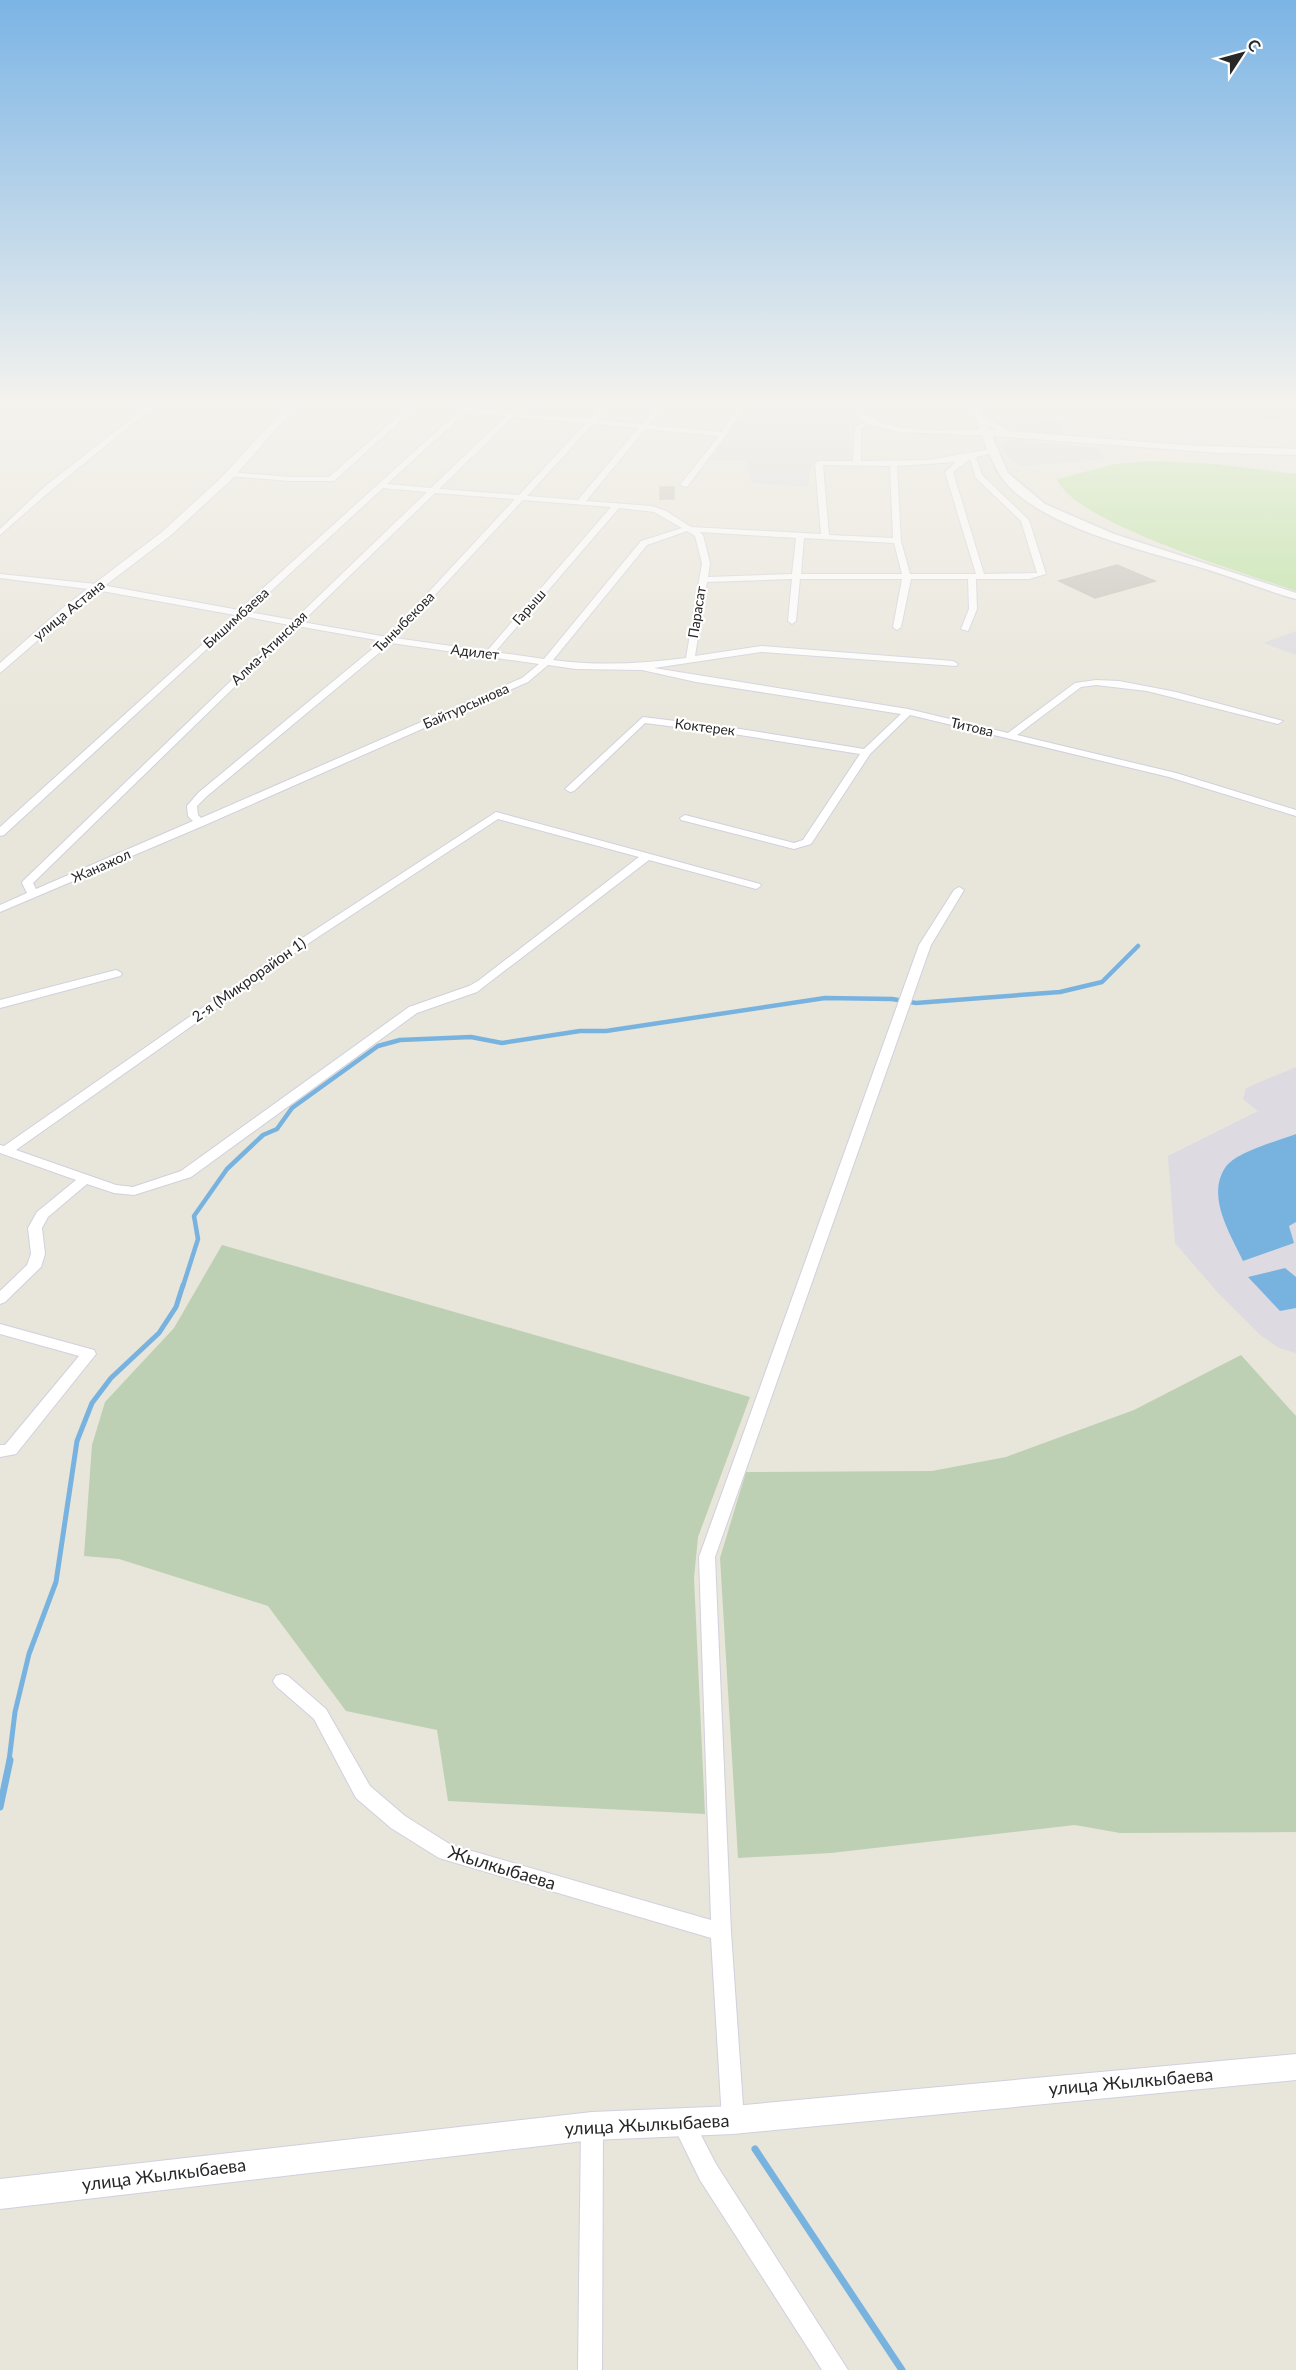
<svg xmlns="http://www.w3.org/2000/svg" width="1296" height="2370" font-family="Lato,sans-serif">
  <rect width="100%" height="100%" fill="#e8e5da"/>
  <g fill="#dddae1">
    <path d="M750 403H843L846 413 862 423 849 428 851 461H812L808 487 752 483 745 460H709Z"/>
    <path d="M985 403H1017V407L1002 408 1061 422 1064 435 1014 430 990 418 991 413 1001 407H986Z"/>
    <path d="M1012 440 1099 448 1104 459 1021 466 1004 454 1002 442Z"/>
    <path d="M1296 631V655L1263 643Z"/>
    <path d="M1296 1067V1353L1279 1348 1259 1334 1219 1294 1175 1243 1168 1156 1258 1111 1243 1099 1246 1088Z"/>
  </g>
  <g fill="#bdd0b3">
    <path d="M1239 403H1296V417L1263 420 1238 406 1243 405Z"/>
    <path d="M222 1245 750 1397 698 1537 694 1578 705 1814 448 1801 437 1730 346 1711 268 1606 119 1559 84 1556 92 1445 105 1402 174 1328Z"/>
    <path d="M1241 1355 1296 1416V1832L1120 1833 1075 1825 831 1853 738 1858 720 1558 746 1472 932 1471 1006 1457 1134 1410Z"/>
  </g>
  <path fill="#b6e099" d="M1150 461 1215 464 1296 474V591C1250 575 1072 522 1057 479L1115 464Z"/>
  <g fill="#78b3e0">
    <path d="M1296 1134V1222L1289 1226 1294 1243 1243 1261C1231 1235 1206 1197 1225 1168 1235 1152 1278 1141 1296 1134Z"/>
    <path d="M1285 1268 1296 1277V1308L1280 1311 1248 1277Z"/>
  </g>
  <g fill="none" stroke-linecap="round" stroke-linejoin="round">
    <path stroke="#78b3e0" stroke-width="4.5" d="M183 1286 198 1239 194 1216 227 1169 263 1135 277 1129 292 1108 378 1046 400 1040 471 1037 502 1043 580 1031H606L825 998 892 999 916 1003 1060 992 1102 982 1138 946"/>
    <path stroke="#78b3e0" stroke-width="5" d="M9 1761 15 1712 29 1654 56 1582 77 1441 92 1403 111 1378 159 1333 176 1307 183 1285"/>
    <g stroke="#78b3e0" stroke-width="7">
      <path d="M0 1807 10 1760"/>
      <path d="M755 2149 902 2370"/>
    </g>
  </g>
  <g fill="#c4c1ba" stroke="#c3c0b5" stroke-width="1.5">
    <rect x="660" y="487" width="14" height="12"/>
    <path d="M1117 565 1155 581 1095 598 1059 581Z"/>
  </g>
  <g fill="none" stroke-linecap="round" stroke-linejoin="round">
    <g stroke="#d0d0df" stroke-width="2">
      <g id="minor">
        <path d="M151 403H158L49 492 0 535V529L43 488Z"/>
        <path d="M413 403H420L334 481H290L230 476 226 474 230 472 290 477H329Z"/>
        <path d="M468 403H475L470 408 510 412 519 403H526L517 413 590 419 605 403H612L597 420 642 424 659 403H666L649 425 722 432 741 403H747L726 435 687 487 680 485 719 436 645 429 586 501 652 506 666 511 691 527 821 534 815 463 819 461H853L855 427 871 421 874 423 861 428V461L929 460 996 448V452L976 457 982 475 1029 520 1046 574 1029 579H976L977 609 968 631 961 629 969 609 968 579H911L901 627 897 630 893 627 902 579H800L796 621 792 624 788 621 792 579 707 582 695 656 761 646 953 661 958 664 956 666 761 652 654 668 908 709 1008 733 1075 683 1096 680 1119 681 1176 692 1283 721 1278 724 1147 691 1096 685 1081 687 1017 735 1176 773 1296 810V816L1169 777 910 715 870 754 811 844 794 849 681 820 680 818 685 815 794 843 803 840 860 754 740 735 645 723 574 791 570 792 565 789 643 717 740 729 864 749 901 714 696 682 642 670 576 669 548 665 528 682 205 825 0 912V905L27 893 22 883 23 881 289 625 243 616 4 835 0 836V827L235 615 96 590 0 578V574L96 584 239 610ZM466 412 506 416 431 488 387 484ZM513 417 586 423 519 495 439 489ZM593 424 638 428 578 500 527 496ZM970 459 976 478 1021 521 1037 573 984 574 953 472ZM956 462 945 472 976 574H910L901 541 897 466ZM823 465 890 466 893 538 829 535ZM383 488 427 492 294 620 248 612ZM435 493 515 499 387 637 302 622ZM523 500 611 507 487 651 395 638ZM619 508 654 512 682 528 641 541 544 659 495 652ZM687 531 695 536 702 563 686 658C641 664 597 666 553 660L647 545ZM700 532 796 538 792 574 708 577 710 563 703 535ZM804 538 894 543 902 574H801ZM297 626 382 641 198 793 187 806 188 816 193 821 36 889 33 883ZM391 643 539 664 522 678 201 818 198 815 197 806 206 797Z"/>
        <path d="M496 812 760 884 761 886 756 889 649 860 486 985 477 992 417 1013 191 1177 134 1195 114 1193 87 1184 48 1217 42 1228 45 1254 41 1267 5 1302 0 1304V1291L27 1265 31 1254 28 1228 37 1212 76 1180 0 1153V1145L4 1146 304 937ZM498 819 639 857 478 981 469 986 409 1007 181 1171 133 1187 116 1185 16 1150 312 941Z"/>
        <path d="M959 887 964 890 931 945 715 1557 731 1932 744 2120 741 2127 733 2130 725 2127 722 2120 711 1938 439 1858 391 1828 356 1798 314 1719 276 1686 273 1681 276 1676 282 1674 288 1676 326 1709 370 1786 405 1816 451 1845 711 1920 699 1557 919 945 954 890Z"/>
        <path d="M116 970 120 972 122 974 120 976 0 1008V1000Z"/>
        <path d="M0 1324 94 1350 96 1354 16 1454 0 1457V1445H5L79 1356 0 1334Z"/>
        <path d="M682 2111 690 2114 716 2164 848 2370H822L700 2180 671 2121 674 2114Z"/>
        <path d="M592 2116 600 2119 603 2126 602 2370H578L581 2126 584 2119Z"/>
      </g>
    </g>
    <g stroke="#d0d0df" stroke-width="3">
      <path id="tertiary" d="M970 403H978L1008 473 1045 504 1114 534 1296 593V599C1267 591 1238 579 1209 570 1152 552 1034 527 1000 475 987 454 979 425 970 403Z"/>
    </g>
    <g stroke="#d0d0df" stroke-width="2">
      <g id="secondary">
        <path d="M289 403H299L231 480 170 536 73 610 0 673V663L65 606 162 532 223 476Z"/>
        <path d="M848 403H857C876 440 961 428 997 430L975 418 973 416 978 413 1009 431 1183 445 1296 449V455L1220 453 994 436 899 432 865 423Z"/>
        <path d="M1296 2054V2080L733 2134 592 2140 0 2209V2179L592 2112 733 2106Z"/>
      </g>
    </g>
    <use href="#minor" fill="#fff" fill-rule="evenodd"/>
    <use href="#tertiary" fill="#fff" fill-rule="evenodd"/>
    <use href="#secondary" fill="#fff" fill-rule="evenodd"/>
  </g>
  <linearGradient id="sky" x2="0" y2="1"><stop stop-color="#7bb4e5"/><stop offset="0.55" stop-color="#f5f3ee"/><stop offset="1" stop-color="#f5f3ee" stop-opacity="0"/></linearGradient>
  <rect width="1296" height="735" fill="url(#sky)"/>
  <g text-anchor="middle" stroke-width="4.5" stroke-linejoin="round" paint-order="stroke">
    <g font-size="14" fill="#272727" stroke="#fff">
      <text transform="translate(529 607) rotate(-49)" y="5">Гарыш</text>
      <text transform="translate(69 610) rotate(-39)" y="5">улица Астана</text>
      <text transform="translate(697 612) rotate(-81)" y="5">Парасат</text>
      <text transform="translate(236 618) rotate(-42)" y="5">Бишимбаева</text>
      <text transform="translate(404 622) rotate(-45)" y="5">Тыныбекова</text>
      <text transform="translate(269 648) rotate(-44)" y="5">Алма-Атинская</text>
      <text transform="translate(475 652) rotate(7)" y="5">Адилет</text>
      <text transform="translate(466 706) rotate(-24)" y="5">Байтурсынова</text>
      <text transform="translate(705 727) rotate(7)" y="5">Коктерек</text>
      <text transform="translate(972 727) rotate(13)" y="5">Титова</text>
      <text transform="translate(101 866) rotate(-24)" y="5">Жанажол</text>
    </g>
    <g font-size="15" fill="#272727" stroke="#fff">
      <text transform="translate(249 980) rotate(-35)" y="5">2-я (Микрорайон 1)</text>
    </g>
    <g font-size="18" fill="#272727" stroke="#fff">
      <text transform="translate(502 1868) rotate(17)" y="6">Жылкыбаева</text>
      <text transform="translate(1131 2082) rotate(-5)" y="6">улица Жылкыбаева</text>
      <text transform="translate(647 2125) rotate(-3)" y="6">улица Жылкыбаева</text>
      <text transform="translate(164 2175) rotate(-7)" y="6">улица Жылкыбаева</text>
    </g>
  </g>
  <g transform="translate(1242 54) rotate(54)" stroke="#ffffff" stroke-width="4.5" paint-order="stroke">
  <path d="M0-4.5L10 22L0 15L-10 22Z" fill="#272727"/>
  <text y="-9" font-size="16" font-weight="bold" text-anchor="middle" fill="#272727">С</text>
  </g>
</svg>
